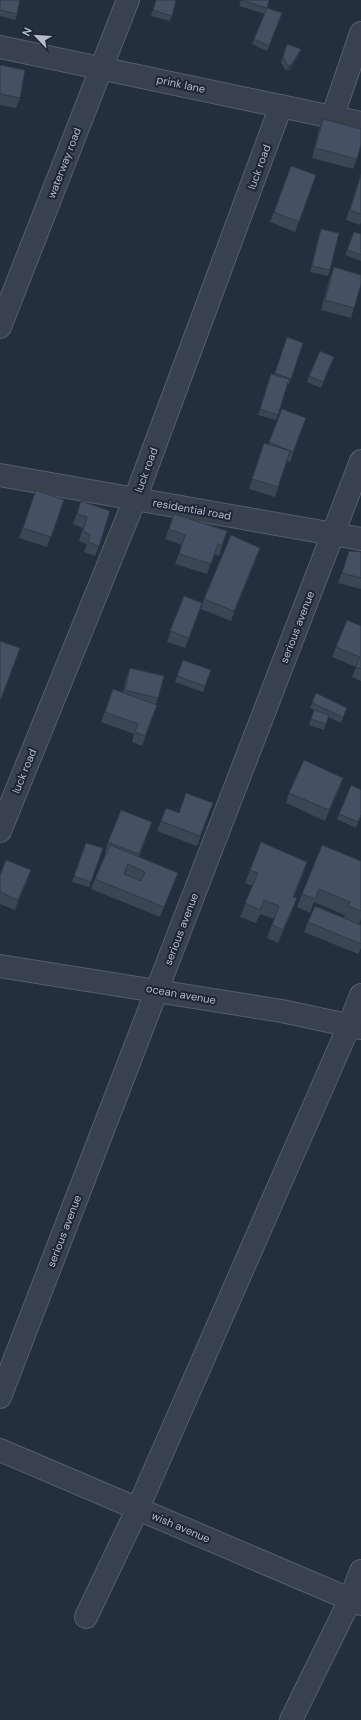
<svg xmlns="http://www.w3.org/2000/svg" width="361" height="1720" font-family="'DM Sans',sans-serif">
  <rect width="100%" height="100%" fill="#242f3e"/>
  <g fill="none" stroke-linecap="round" stroke-linejoin="round">
    <g stroke="#565f6c" stroke-width="24">
      <g id="street">
        <path d="M0 47 361 123"/>
        <path d="M332 118 361 33"/>
        <path d="M0 327 128 0"/>
        <path d="M0 475 361 539"/>
        <path d="M0 831 135 499 281 106"/>
        <path d="M0 966 282 1011 361 1028"/>
        <path d="M0 1397 361 461"/>
        <path d="M0 1450 361 1604"/>
        <path d="M86 1617 138 1508 349 1026 361 995"/>
        <path d="M291 1720 350 1600 361 1571"/>
      </g>
    </g>
    <use href="#street" stroke="#38414e" stroke-width="22"/>
  </g>
  <g fill="#3b4654">
    <path d="M0 0 17 14 15 20 0 16Z"/>
    <path d="M156 0H176L170 21 151 16Z"/>
    <path d="M241 0 282 13 267 51 252 44 265 14 239 6Z"/>
    <path d="M287 44 299 55 290 69 286 71 281 62Z"/>
    <path d="M0 65 20 98 16 108 0 105Z"/>
    <path d="M323 119 357 159 353 169 312 158 319 129Z"/>
    <path d="M291 166 316 175 295 232 270 222Z"/>
    <path d="M361 174V222L360 225 346 220Z"/>
    <path d="M321 229 330 270 328 276 310 272 319 235Z"/>
    <path d="M354 232 361 234V261L345 255Z"/>
    <path d="M334 267 354 308 351 318 321 310 330 277Z"/>
    <path d="M287 337 291 379 289 384H287L276 420 258 415 271 374 274 375Z"/>
    <path d="M332 362 321 388 307 382 309 376Z"/>
    <path d="M306 418 290 462 287 461 275 497 249 489 264 443 269 445V442Z"/>
    <path d="M36 490 64 500 47 547 19 538Z"/>
    <path d="M81 501 99 546 95 556 84 552 87 544 79 541 83 528 73 524Z"/>
    <path d="M174 514 227 531 219 556 214 554 207 574 175 564 182 545 165 539Z"/>
    <path d="M260 548 231 621 201 609 204 599Z"/>
    <path d="M349 551 361 552V589L338 583Z"/>
    <path d="M184 596 202 603 185 648 167 642Z"/>
    <path d="M361 626V681L352 677 356 667 332 657 336 647Z"/>
    <path d="M183 660 211 670 203 692 175 682Z"/>
    <path d="M130 668 158 698 156 705H157L142 746 132 742 134 734 101 722 113 689 123 693 126 678Z"/>
    <path d="M312 703 345 713 341 723 328 717 324 730 309 725 314 710 310 708Z"/>
    <path d="M343 778 340 788 325 821 286 803 289 793Z"/>
    <path d="M213 803 197 846 157 831 166 808 179 813Z"/>
    <path d="M339 814 361 816 356 828 337 819Z"/>
    <path d="M152 822 139 857 178 873 160 917 91 889 106 852H105L108 842Z"/>
    <path d="M86 843 103 848 89 887 72 882Z"/>
    <path d="M361 861V919L359 924 361 925V948L358 954 304 932 308 922 344 918 345 915 314 902 310 913 297 907 302 894Z"/>
    <path d="M250 870 303 875 294 897 292 911 278 943 267 938 274 919 260 914 256 923 240 917 253 886 245 883Z"/>
    <path d="M0 875 27 881 15 910 0 904Z"/>
  </g>
  <g fill="#303945">
    <path d="M301 49 299 55 290 69 286 71 288 66Z"/>
    <path d="M260 548 257 558 231 621 234 611Z"/>
    <path d="M343 778 340 788 325 821 329 810Z"/>
    <path d="M307 862 303 875 288 910 293 897Z"/>
    <path d="M31 870 27 881 15 910 18 900Z"/>
    <path d="M297 898 292 911 278 943 283 930Z"/>
  </g>
  <g fill="#455162" stroke="#303945" fill-rule="evenodd">
    <path d="M0 0H20L17 14 0 10Z"/>
    <path d="M156 0H176L172 16 153 10Z"/>
    <path d="M241 0H269L267 8Z"/>
    <path d="M267 8 282 13 269 46 254 39Z"/>
    <path d="M287 44 301 49 292 64 288 66 283 57Z"/>
    <path d="M0 65 25 70 20 98 0 94Z"/>
    <path d="M323 119 361 129V144L357 159 315 148Z"/>
    <path d="M291 166 316 175 299 222 274 212Z"/>
    <path d="M361 175V214L350 210Z"/>
    <path d="M321 229 339 233 330 270 312 266Z"/>
    <path d="M354 232 361 234V255L347 250Z"/>
    <path d="M334 267 361 275V284L354 308 325 300Z"/>
    <path d="M287 337 303 343 291 379 275 373Z"/>
    <path d="M320 351 334 357 323 382 309 376Z"/>
    <path d="M271 374 289 379 278 415 260 409Z"/>
    <path d="M282 409 306 418 293 452 269 442Z"/>
    <path d="M264 443 290 451 278 487 252 479Z"/>
    <path d="M36 490 64 500 51 537 23 528Z"/>
    <path d="M81 501 110 511 99 546 88 542 90 534 83 531 87 517 77 514Z"/>
    <path d="M174 514 227 531 222 545 218 544 211 564 179 554 185 535 169 529Z"/>
    <path d="M231 535 260 548 234 611 204 599Z"/>
    <path d="M349 551 361 552V578L342 573Z"/>
    <path d="M184 596 202 603 189 638 170 631Z"/>
    <path d="M347 620 361 626V669L356 667 360 657 336 647Z"/>
    <path d="M0 641 20 648 1 699H0Z"/>
    <path d="M183 660 211 670 205 686 177 676Z"/>
    <path d="M130 668 164 676 158 698 125 690Z"/>
    <path d="M113 689 157 705 145 736 135 732 138 724 105 712Z"/>
    <path d="M316 693 347 708 343 717 312 703Z"/>
    <path d="M314 710 329 715 326 724 311 719Z"/>
    <path d="M304 760 343 778 329 810 289 793Z"/>
    <path d="M351 785 361 790V815L358 822 339 814Z"/>
    <path d="M186 793 213 803 200 836 161 821 166 808 179 813Z"/>
    <path d="M121 810 152 822 139 854 108 842Z"/>
    <path d="M261 842 307 862 293 897 297 898 283 930 272 925 279 906 264 900 260 910 245 903 258 873 250 870Z"/>
    <path d="M86 843 103 848 91 882 74 876Z"/>
    <path d="M110 845 178 873 164 907 95 879ZM128 864 145 872 141 881 124 874Z"/>
    <path d="M322 845 361 861V911L348 906 350 902 319 889 315 899 302 894Z"/>
    <path d="M6 860 31 870 18 900 0 892V875Z"/>
    <path d="M315 906 361 925V944L308 922Z"/>
  </g>
  <g text-anchor="middle" stroke-width="4" stroke-linejoin="round" paint-order="stroke">
    <g font-size="11" fill="#b4bcc9" stroke="#1d2633">
      <text transform="translate(181 84) rotate(12)" y="4">prink lane</text>
      <text transform="translate(64 163) rotate(-69)" y="4">waterway road</text>
      <text transform="translate(259 167) rotate(-70)" y="4">luck road</text>
      <text transform="translate(146 470) rotate(-70)" y="4">luck road</text>
      <text transform="translate(192 509) rotate(10)" y="4">residential road</text>
      <text transform="translate(297 627) rotate(-69)" y="4">serious avenue</text>
      <text transform="translate(24 771) rotate(-68)" y="4">luck road</text>
      <text transform="translate(181 929) rotate(-69)" y="4">serious avenue</text>
      <text transform="translate(181 994) rotate(10)" y="4">ocean avenue</text>
      <text transform="translate(64 1231) rotate(-69)" y="4">serious avenue</text>
      <text transform="translate(181 1527) rotate(23)" y="4">wish avenue</text>
    </g>
  </g>
  <g transform="translate(36 36) rotate(295)" stroke="#1d2633" stroke-width="3" paint-order="stroke">
  <path d="M0-3L7 15L0 10L-7 15Z" fill="#b4bcc9"/>
  <text y="-6" font-size="11" font-weight="bold" text-anchor="middle" fill="#b4bcc9">N</text>
  </g>
</svg>
